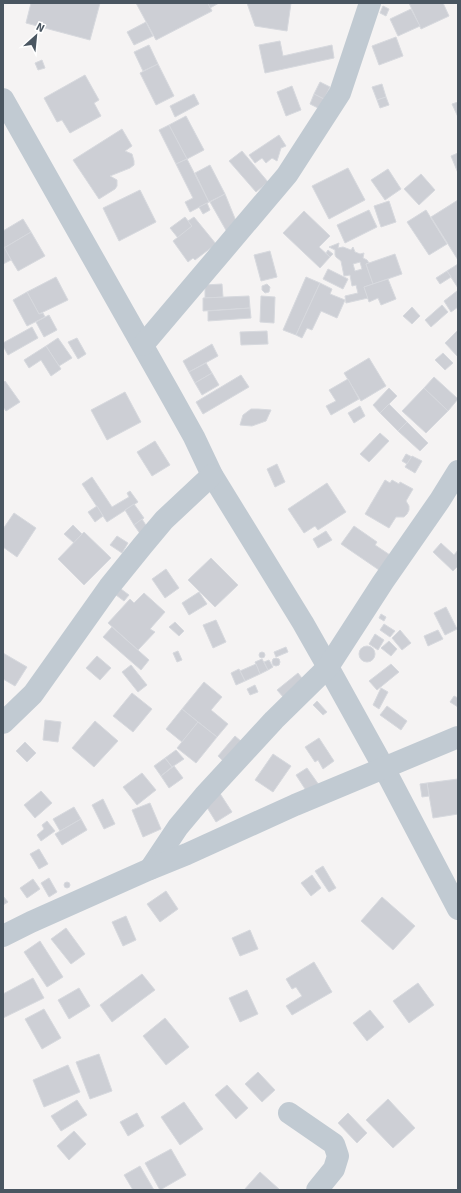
<svg xmlns="http://www.w3.org/2000/svg" width="461" height="1193" font-family="Signika,sans-serif">
  <rect width="100%" height="100%" fill="#f5f3f3"/>
  <g fill="#cdcfd5" stroke="#d7d9de" fill-rule="evenodd">
    <path d="M31 3H100L90 40 26 23Z"/>
    <path d="M136 3H208L212 11 156 40Z"/>
    <path d="M208 3H219L210 8Z"/>
    <path d="M247 3H291L287 31 255 26Z"/>
    <path d="M409 3H443L449 16 421 29Z"/>
    <path d="M383 6 389 9 386 16 380 13Z"/>
    <path d="M411 9 420 26 398 36 390 19Z"/>
    <path d="M146 22 153 36 134 45 127 32Z"/>
    <path d="M396 37 403 56 379 65 372 46Z"/>
    <path d="M280 41 283 56 332 45 334 58 265 73 259 45Z"/>
    <path d="M149 45 158 64 143 71 134 52Z"/>
    <path d="M42 60 45 68 38 70 35 63Z"/>
    <path d="M158 64 174 96 156 105 140 73Z"/>
    <path d="M85 75 99 100 94 103 101 116 70 133 62 120 57 122 44 98Z"/>
    <path d="M320 82 330 87 324 99 314 94Z"/>
    <path d="M382 84 386 97 377 100 372 87Z"/>
    <path d="M292 86 301 110 286 116 277 92Z"/>
    <path d="M194 94 199 104 175 117 170 106Z"/>
    <path d="M314 94 324 99 320 109 310 104Z"/>
    <path d="M386 97 389 105 380 108 377 100Z"/>
    <path d="M458 102V117L452 104Z"/>
    <path d="M186 116 204 150 187 159 169 125Z"/>
    <path d="M169 125 187 159 176 164 159 130Z"/>
    <path d="M122 129 132 146 125 151 132 154 134 161V165L130 168 110 176 117 180V186L115 189 99 199 73 160Z"/>
    <path d="M279 135 286 146 281 148 277 161 272 158 266 163 262 158 255 163 249 155Z"/>
    <path d="M242 151 268 182 256 192 229 161Z"/>
    <path d="M458 153V173L451 156Z"/>
    <path d="M187 159 209 202 190 212 185 202 193 198 176 164Z"/>
    <path d="M210 165 225 194 209 202 195 173Z"/>
    <path d="M348 168 365 200 329 219 312 186Z"/>
    <path d="M388 169 401 189 385 200 371 180Z"/>
    <path d="M421 174 435 190 419 205 404 189Z"/>
    <path d="M140 190 156 222 119 241 103 208Z"/>
    <path d="M225 194 236 221 227 232 210 202Z"/>
    <path d="M458 200V260L431 217Z"/>
    <path d="M389 201 396 222 381 227 374 206Z"/>
    <path d="M207 203 210 210 203 214 199 207Z"/>
    <path d="M369 210 377 227 345 243 337 225Z"/>
    <path d="M426 210 447 244 429 255 407 222Z"/>
    <path d="M304 211 330 236 319 247 330 257 320 268 283 233Z"/>
    <path d="M185 217 192 226 178 238 170 228Z"/>
    <path d="M194 217 216 244 195 260 193 258 188 262 173 241 192 226 188 221Z"/>
    <path d="M23 219 31 232 4 248 3 245V231Z"/>
    <path d="M31 232 45 256 18 271 4 248Z"/>
    <path d="M339 243 338 248 343 247 351 250 353 247 355 252 360 254 364 253 363 258 367 260 369 263 366 264 373 284 364 287 368 298 346 303 345 296 358 293 356 285 352 286 350 275 344 276 341 261 336 257 335 255V250L329 247ZM360 262 362 269 355 271 353 264Z"/>
    <path d="M3 245 11 260 3 264Z"/>
    <path d="M328 250 333 254 330 257 326 253Z"/>
    <path d="M270 251 277 277 261 281 254 255Z"/>
    <path d="M395 254 402 274 373 284 366 264Z"/>
    <path d="M458 264V288L447 271Z"/>
    <path d="M328 269 348 279 343 289 323 279Z"/>
    <path d="M447 271 451 277 440 284 436 278Z"/>
    <path d="M56 277 68 300 39 314 27 292Z"/>
    <path d="M306 277 320 283 296 335 283 330Z"/>
    <path d="M388 279 396 299 381 305 378 298 369 302 364 287Z"/>
    <path d="M320 283 332 289 330 294 345 300 337 318 321 311 312 330 307 328 302 338 296 335Z"/>
    <path d="M222 284 223 297 205 298V285Z"/>
    <path d="M267 284 270 287 269 292 265 293 262 290V286Z"/>
    <path d="M457 291 458 307 451 312 444 301Z"/>
    <path d="M27 292 39 314 43 313 45 317 27 326 13 300Z"/>
    <path d="M249 296 250 308 203 311V298Z"/>
    <path d="M261 296 275 297 274 323 260 322Z"/>
    <path d="M442 305 448 312 431 327 425 320Z"/>
    <path d="M412 307 420 316 412 324 403 316Z"/>
    <path d="M250 308 251 318 208 321V311Z"/>
    <path d="M49 315 57 330 44 337 36 322Z"/>
    <path d="M32 327 38 338 8 355 3 346V343Z"/>
    <path d="M458 330V357L445 343Z"/>
    <path d="M267 331 268 344 241 345 240 332Z"/>
    <path d="M58 338 72 358 59 366 46 346Z"/>
    <path d="M77 338 86 354 78 359 68 342Z"/>
    <path d="M212 344 218 356 189 372 183 361Z"/>
    <path d="M46 346 61 369 51 376 41 360 29 368 24 360Z"/>
    <path d="M443 353 453 363 445 370 435 360Z"/>
    <path d="M369 358 386 386 361 401 344 373Z"/>
    <path d="M206 363 212 373 195 383 189 372Z"/>
    <path d="M212 373 219 385 202 395 195 383Z"/>
    <path d="M241 375 249 387 203 414 196 402Z"/>
    <path d="M434 377 458 399 448 411 424 388Z"/>
    <path d="M348 379 359 399 331 415 326 406 336 401 329 390Z"/>
    <path d="M5 381 20 402 6 411 3 407V383Z"/>
    <path d="M389 388 397 396 380 413 373 405Z"/>
    <path d="M424 388 448 411 426 433 402 411Z"/>
    <path d="M125 392 141 422 107 440 91 410Z"/>
    <path d="M389 404 407 422 398 431 380 413Z"/>
    <path d="M360 406 365 416 354 423 348 413Z"/>
    <path d="M251 409H258L271 410 266 421 252 426 240 425 243 415Z"/>
    <path d="M407 422 428 443 420 451 398 431Z"/>
    <path d="M380 433 389 441 369 462 360 454Z"/>
    <path d="M155 441 170 465 152 476 137 452Z"/>
    <path d="M406 454 412 457 407 464 402 461Z"/>
    <path d="M412 456 422 461 415 473 405 467Z"/>
    <path d="M277 464 285 482 275 487 267 469Z"/>
    <path d="M92 477 112 507 129 497 127 493 130 491 138 502 107 522 82 484Z"/>
    <path d="M385 480 390 483 392 480 399 484 400 482 413 489 406 501 409 506V510L407 514 404 517H396L389 528 365 514Z"/>
    <path d="M327 483 346 512 318 530 315 526 304 533 288 509Z"/>
    <path d="M134 504 144 518 134 525 125 510Z"/>
    <path d="M97 506 103 516 95 522 88 512Z"/>
    <path d="M14 513 36 528 17 557 3 547V529Z"/>
    <path d="M142 519 149 530 141 535 134 525Z"/>
    <path d="M73 525 82 534 74 543 64 534Z"/>
    <path d="M354 526 377 542 375 545 390 555 379 570 341 544Z"/>
    <path d="M326 531 332 540 318 548 313 539Z"/>
    <path d="M84 532 111 558 84 585 58 559Z"/>
    <path d="M117 536 128 543 122 553 110 545Z"/>
    <path d="M441 543 454 555 458 550V566L453 571 433 552Z"/>
    <path d="M211 558 238 585 215 607 188 580Z"/>
    <path d="M166 569 179 588 165 598 152 579Z"/>
    <path d="M121 589 129 595 124 601 116 595Z"/>
    <path d="M199 592 207 604 189 615 182 603Z"/>
    <path d="M144 593 165 612 150 629 155 632 138 650 108 623 130 599 134 603Z"/>
    <path d="M446 607 457 629 445 635 434 613Z"/>
    <path d="M381 614 386 617 384 621 379 618Z"/>
    <path d="M216 620 226 642 213 648 203 625Z"/>
    <path d="M175 622 184 631 179 636 169 627Z"/>
    <path d="M384 624 395 631 390 637 380 630Z"/>
    <path d="M112 627 149 660 141 670 103 637Z"/>
    <path d="M400 630 411 643 402 650 392 638Z"/>
    <path d="M438 630 443 639 428 646 424 636Z"/>
    <path d="M375 634 384 640 378 650 369 644Z"/>
    <path d="M389 641 397 649 391 656 381 648Z"/>
    <circle cx="367" cy="654" r="8"/>
    <path d="M286 647 288 652 276 657 274 652Z"/>
    <path d="M178 651 182 660 177 662 173 653Z"/>
    <circle cx="262" cy="655" r="3"/>
    <path d="M3 653 27 667 15 686 3 679Z"/>
    <path d="M97 656 111 668 100 680 86 668Z"/>
    <circle cx="276" cy="662" r="4"/>
    <path d="M262 659 268 670 260 674 255 662Z"/>
    <path d="M269 660 273 667 268 670 264 662Z"/>
    <path d="M256 664 260 674 245 681 240 671Z"/>
    <path d="M391 664 399 672 377 690 369 681Z"/>
    <path d="M131 665 147 685 138 692 122 672Z"/>
    <path d="M239 669 245 681 236 685 231 673Z"/>
    <path d="M298 673 305 682 284 698 277 690Z"/>
    <path d="M204 682 222 697 211 710 228 724 217 737 182 709Z"/>
    <path d="M255 685 258 692 250 695 247 689Z"/>
    <path d="M381 688 388 692 379 709 373 705Z"/>
    <path d="M132 693 152 709 133 732 113 716Z"/>
    <path d="M454 696 458 698V707L450 702Z"/>
    <path d="M317 701 327 712 323 715 313 705Z"/>
    <path d="M387 706 407 721 401 730 380 715Z"/>
    <path d="M182 709 198 722 182 742 166 729Z"/>
    <path d="M45 720 61 722 58 742 43 740Z"/>
    <path d="M95 721 118 741 94 767 72 748Z"/>
    <path d="M198 722 217 737 196 763 177 748Z"/>
    <path d="M235 736 242 742 225 763 218 756Z"/>
    <path d="M319 738 334 761 323 769 318 760 315 762 305 747Z"/>
    <path d="M25 742 36 753 27 762 16 751Z"/>
    <path d="M176 750 184 759 172 767 165 758Z"/>
    <path d="M273 754 291 766 273 792 255 780Z"/>
    <path d="M165 758 172 767 161 776 154 766Z"/>
    <path d="M174 766 183 778 169 788 161 776Z"/>
    <path d="M307 768 319 785 307 792 296 775Z"/>
    <path d="M142 773 156 790 137 805 123 787Z"/>
    <path d="M458 779V814L433 818 427 783Z"/>
    <path d="M427 783 429 796 422 797 420 784Z"/>
    <path d="M41 791 52 803 35 818 24 805Z"/>
    <path d="M219 792 232 812 216 822 203 801Z"/>
    <path d="M103 799 115 824 104 829 92 805Z"/>
    <path d="M150 803 161 829 143 837 132 810Z"/>
    <path d="M74 807 81 819 60 831 53 819Z"/>
    <path d="M81 819 87 830 62 845 55 834Z"/>
    <path d="M47 821 55 831 41 841 37 835 44 829 42 825Z"/>
    <path d="M39 849 48 864 39 869 30 854Z"/>
    <path d="M323 866 336 888 329 892 315 871Z"/>
    <path d="M312 875 321 888 311 896 301 883Z"/>
    <path d="M49 878 57 892 49 897 41 883Z"/>
    <path d="M33 879 40 889 27 898 20 888Z"/>
    <circle cx="67" cy="885" r="3"/>
    <path d="M166 891 178 909 160 922 147 904Z"/>
    <path d="M3 896 8 902 3 905Z"/>
    <path d="M382 897 415 926 393 950 361 921Z"/>
    <path d="M126 916 136 940 123 946 112 922Z"/>
    <path d="M66 928 85 954 71 964 51 939Z"/>
    <path d="M250 930 258 949 240 956 232 938Z"/>
    <path d="M40 941 63 977 47 987 24 952Z"/>
    <path d="M314 962 332 992 292 1015 286 1006 302 996 296 987 292 989 286 979Z"/>
    <path d="M142 974 155 990 112 1022 100 1005Z"/>
    <path d="M33 978 44 998 3 1018V994Z"/>
    <path d="M418 983 434 1005 409 1023 393 1001Z"/>
    <path d="M79 988 90 1006 69 1019 58 1000Z"/>
    <path d="M247 990 258 1014 240 1022 229 998Z"/>
    <path d="M44 1009 61 1038 42 1049 25 1019Z"/>
    <path d="M370 1010 384 1027 367 1041 353 1023Z"/>
    <path d="M165 1018 189 1047 166 1065 143 1036Z"/>
    <path d="M99 1054 112 1091 90 1099 76 1062Z"/>
    <path d="M68 1065 80 1092 44 1107 33 1080Z"/>
    <path d="M258 1072 275 1090 262 1102 245 1084Z"/>
    <path d="M227 1085 248 1108 236 1119 215 1095Z"/>
    <path d="M388 1099 415 1128 393 1148 366 1120Z"/>
    <path d="M77 1100 87 1115 61 1131 51 1116Z"/>
    <path d="M184 1102 203 1129 180 1145 161 1117Z"/>
    <path d="M137 1113 144 1126 128 1136 120 1122Z"/>
    <path d="M348 1113 367 1133 357 1143 338 1123Z"/>
    <path d="M74 1131 86 1144 69 1160 57 1146Z"/>
    <path d="M171 1149 186 1175 160 1190 145 1163Z"/>
    <path d="M140 1166 154 1190H133L124 1175Z"/>
    <path d="M260 1172 280 1190H244Z"/>
  </g>
  <g fill="none" stroke-linecap="round" stroke-linejoin="round">
    <g stroke="#c1cad2" stroke-width="22">
      <path d="M3 99 170 394 194 437 212 475 303 623 328 667 384 768 458 909"/>
      <path d="M143 345 287 175 340 93 370 3"/>
      <path d="M3 723 33 694 109 587 143 545 164 520 212 475"/>
      <path d="M150 869 178 827 204 796 274 720 328 667 383 582 440 500 458 471"/>
      <path d="M3 936 31 922 150 869 187 854 295 805 458 737"/>
      <path d="M289 1113 334 1144 338 1156 334 1169 317 1190"/>
    </g>
  </g>
  <rect width="461" height="1193" fill="none" stroke="#4a5661" stroke-width="8"/>
  <g transform="translate(36 36) rotate(27)" stroke="#ffffff" stroke-width="3" paint-order="stroke">
  <path d="M0-3L7 15L0 10L-7 15Z" fill="#4a5661"/>
  <text y="-6" font-size="11" font-weight="bold" text-anchor="middle" fill="#4a5661">N</text>
  </g>
</svg>
